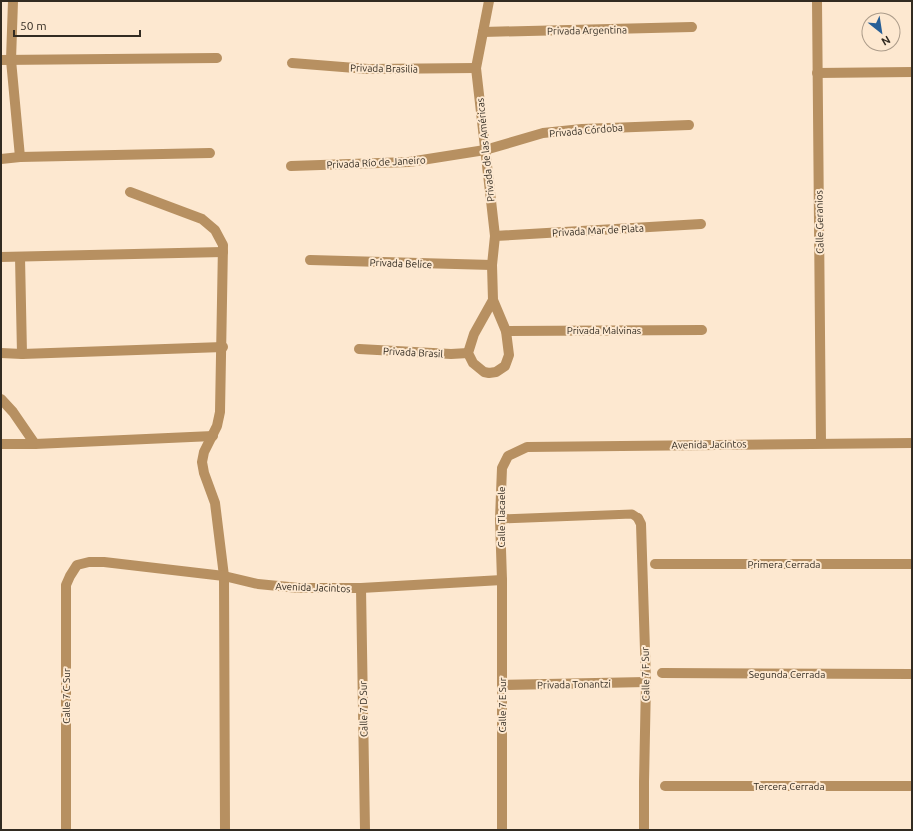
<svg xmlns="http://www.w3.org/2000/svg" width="913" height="831" font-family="Ubuntu,sans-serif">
  <rect width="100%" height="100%" fill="#fde8d0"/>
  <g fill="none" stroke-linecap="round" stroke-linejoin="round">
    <path stroke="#b79061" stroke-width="9" d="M500 519 632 514 638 518"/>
    <g stroke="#b79061" stroke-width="10">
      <path d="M13 1 11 60 20 157"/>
      <path d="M489 1 476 68 495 236 492 265 493 300 506 331 509 355 505 366 496 372 489 373 484 372 473 363 468 353 474 334 493 300"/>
      <path d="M817 1 821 443"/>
      <path d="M483 32 692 27"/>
      <path d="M1 60 217 58"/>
      <path d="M292 63 368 69 476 68"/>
      <path d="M817 73 912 72"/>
      <path d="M1 159 20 157 210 153"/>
      <path d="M291 166 409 162 485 150 543 133 582 129 689 125"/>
      <path d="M130 192 202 219 215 230 223 245 220 412 217 426 204 452 202 462 204 473 215 503 224 576 225 830"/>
      <path d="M495 236 701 224"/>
      <path d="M1 257 223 252"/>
      <path d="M20 257 22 354"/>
      <path d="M310 260 492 265"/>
      <path d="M506 331 702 330"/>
      <path d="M359 349 451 354 468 353"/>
      <path d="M1 353 22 354 223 347"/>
      <path d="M1 399 13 412 35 444"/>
      <path d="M1 444H35L213 436"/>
      <path d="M638 518 641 524 646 682 644 782V830"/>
      <path d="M655 564H912"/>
      <path d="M361 588 365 830"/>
      <path d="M662 673 912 674"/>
      <path d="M502 685 646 682"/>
      <path d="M665 786H912"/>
      <path d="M66 830V585L70 576 77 565 89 562H104L224 576 258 584 299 588H361L502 580"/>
      <path d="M502 830V580L500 519 502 468 508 456 527 447 912 443"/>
    </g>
  </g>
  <g text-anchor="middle" stroke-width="4" stroke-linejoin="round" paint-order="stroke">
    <g font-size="10" fill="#322b21" stroke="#fde8d0">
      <text transform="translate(587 30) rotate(-1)" y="4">Privada Argentina</text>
      <text transform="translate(384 68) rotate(1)" y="4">Privada Brasilia</text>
      <text transform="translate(586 130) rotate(-5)" y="4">Privada Córdoba</text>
      <text transform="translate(485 150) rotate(-96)" y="4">Privada de las Américas</text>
      <text transform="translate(376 162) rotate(-3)" y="4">Privada Río de Janeiro</text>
      <text transform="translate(819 222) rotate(-91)" y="4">Calle Geranios</text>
      <text transform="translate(598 230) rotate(-3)" y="4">Privada Mar de Plata</text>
      <text transform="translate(401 263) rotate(2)" y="4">Privada Belice</text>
      <text x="604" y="334">Privada Malvinas</text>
      <text transform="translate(413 352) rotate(3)" y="4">Privada Brasil</text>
      <text transform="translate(709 444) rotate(-1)" y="4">Avenida Jacintos</text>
      <text transform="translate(501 517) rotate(-90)" y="4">Calle Tlacaele</text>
      <text x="784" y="568">Primera Cerrada</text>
      <text transform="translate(313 587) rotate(2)" y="4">Avenida Jacintos</text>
      <text transform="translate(645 674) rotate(-91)" y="4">Calle 7 F Sur</text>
      <text x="787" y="678">Segunda Cerrada</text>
      <text transform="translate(574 684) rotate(-1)" y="4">Privada Tonantzi</text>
      <text transform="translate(66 696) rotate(-90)" y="4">Calle 7 C Sur</text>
      <text transform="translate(502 705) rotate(-90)" y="4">Calle 7 E Sur</text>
      <text transform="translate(363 709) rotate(-91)" y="4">Calle 7 D Sur</text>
      <text x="789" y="790">Tercera Cerrada</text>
    </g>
  </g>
  <rect width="913" height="831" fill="none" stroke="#322b21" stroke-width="4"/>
  <g transform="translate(881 32) rotate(150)"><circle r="19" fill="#fde8d0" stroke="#ac9c8a"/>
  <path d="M0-3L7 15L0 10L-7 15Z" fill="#275f97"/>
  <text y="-6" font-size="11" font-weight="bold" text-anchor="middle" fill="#322b21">N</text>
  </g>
  <path d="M14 30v6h126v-6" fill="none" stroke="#322b21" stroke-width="2"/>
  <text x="20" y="30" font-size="12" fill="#322b21" stroke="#fde8d0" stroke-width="3" paint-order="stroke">50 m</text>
</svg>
